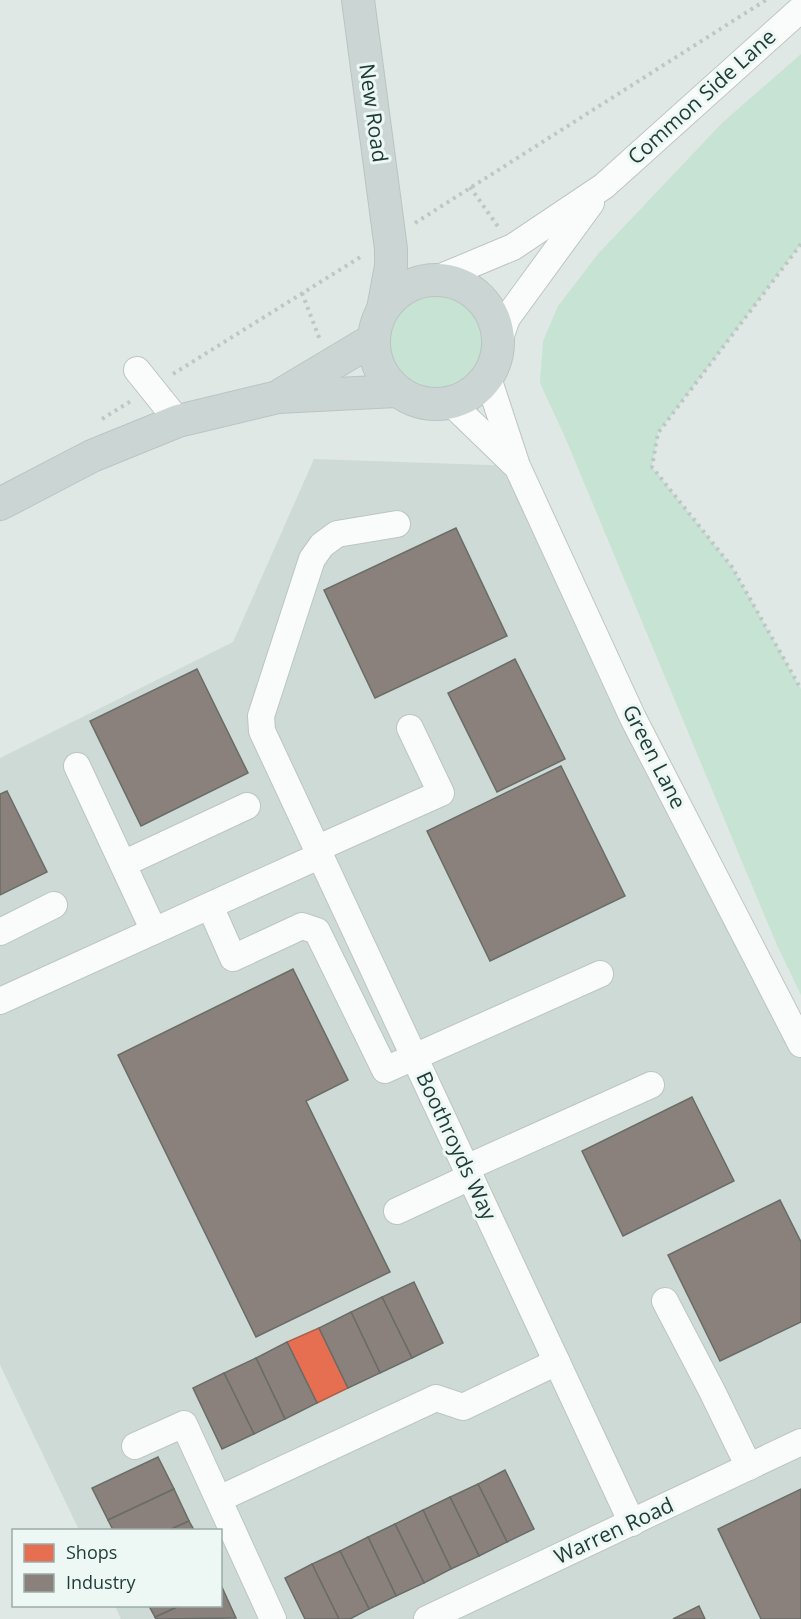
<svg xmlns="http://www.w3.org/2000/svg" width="801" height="1619" font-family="'Open Sans',sans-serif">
  <rect width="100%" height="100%" fill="#e0e8e5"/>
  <path fill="#cddad5" d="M314 459 517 466 801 1044V1619H121L115 1606H220V1530H79L0 1365V758L233 642Z"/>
  <g fill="#c7e3d3">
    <path d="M801 54V244L658 433 652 467 732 567 801 689V995L776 943 565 437 540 383 543 341 558 306 598 254 722 123Z"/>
    <circle cx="436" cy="342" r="46"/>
  </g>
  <path fill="#e76f51" stroke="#aa5f49" stroke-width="1.5" d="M319 1328 348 1388 317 1403 287 1342Z"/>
  <g fill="#8a817c" stroke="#696c67" stroke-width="1.5">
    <path d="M456 528 507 636 375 698 324 590Z"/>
    <path d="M515 659 565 759 497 792 448 693Z"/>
    <path d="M197 669 248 773 141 826 90 721Z"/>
    <path d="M561 766 625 896 490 961 427 831Z"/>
    <path d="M7 791 47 872 0 895V794Z"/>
    <path d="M293 969 348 1080 306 1101 390 1272 256 1337 118 1055Z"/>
    <path d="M692 1097 734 1181 623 1236 582 1151Z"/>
    <path d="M780 1200 801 1242V1322L720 1361 668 1255Z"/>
    <path d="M414 1282 443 1343 412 1358 382 1297Z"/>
    <path d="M382 1297 412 1358 380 1373 351 1312Z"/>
    <path d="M351 1312 380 1373 348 1388 319 1328Z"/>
    <path d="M287 1342 317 1403 285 1419 256 1358Z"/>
    <path d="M256 1358 285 1419 254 1434 224 1373Z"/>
    <path d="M224 1373 254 1434 222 1449 193 1388Z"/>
    <path d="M158 1457 174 1489 108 1520 92 1488Z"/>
    <path d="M505 1470 534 1529 507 1542 478 1484Z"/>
    <path d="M478 1484 507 1542 479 1556 450 1497Z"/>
    <path d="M174 1489 189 1521 169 1530H113L108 1520Z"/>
    <path d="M801 1489V1619H761L718 1529Z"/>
    <path d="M450 1497 479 1556 451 1569 423 1510Z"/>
    <path d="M423 1510 451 1569 424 1583 395 1524Z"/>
    <path d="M189 1521 194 1530H169Z"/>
    <path d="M395 1524 424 1583 396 1596 368 1537Z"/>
    <path d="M368 1537 396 1596 369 1609 340 1551Z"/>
    <path d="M340 1551 369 1609 350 1619H339L312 1564Z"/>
    <path d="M312 1564 339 1619H305L285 1578Z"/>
    <path d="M221 1585 236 1618 156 1619 155 1617 179 1606H220Z"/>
    <path d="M149 1606H179L155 1617Z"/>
    <path d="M699 1606 705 1619H673Z"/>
  </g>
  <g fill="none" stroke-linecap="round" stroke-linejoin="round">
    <g stroke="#bdc5c2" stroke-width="28">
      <g id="minor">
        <path d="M434 280 513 247 604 186 801 9"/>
        <path d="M499 341 507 318 591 203"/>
        <path d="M137 370 178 421"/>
        <path d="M488 378 517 466 633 718 801 1044"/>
        <path d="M451 403 514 464"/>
        <path d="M397 524 337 534 322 545 312 559 261 716 262 731 632 1523"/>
        <path d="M77 766 154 931"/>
        <path d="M316 849 441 793 410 728"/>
        <path d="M123 864 247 806"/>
        <path d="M210 906 233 958 302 926 317 931 385 1070 600 974"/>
        <path d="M0 932 54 905"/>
        <path d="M0 1001 319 856"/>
        <path d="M466 1168 651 1085"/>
        <path d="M397 1211 470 1177"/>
        <path d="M665 1301 712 1391 749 1467"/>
        <path d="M135 1446 184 1424 273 1619"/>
        <path d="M219 1499 436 1398 463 1407 557 1362"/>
        <path d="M427 1619 801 1442"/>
      </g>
    </g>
    <g stroke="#bac5c2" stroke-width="34">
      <g id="major">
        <path d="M358 0 391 249V266L383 309"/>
        <circle cx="436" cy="342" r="62"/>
        <path d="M282 394 374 339"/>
        <path d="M0 504 92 456 178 421 278 397 396 391"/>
      </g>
    </g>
    <g stroke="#bdc8c6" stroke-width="4" stroke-dasharray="3 4.5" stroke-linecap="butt">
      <path d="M470 187 499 228"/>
      <path d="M415 223 766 0"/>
      <path d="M801 244 658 433 652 467 732 567 801 689"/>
      <path d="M302 293 320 340"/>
      <path d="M173 374 362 256"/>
      <path d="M102 419 131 401"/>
    </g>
    <use href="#minor" stroke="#fafcfb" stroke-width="26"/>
    <use href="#major" stroke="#cbd5d3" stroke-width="32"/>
  </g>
  <g text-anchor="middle" stroke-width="6" stroke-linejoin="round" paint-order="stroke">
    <g font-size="21" fill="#1d3b37" stroke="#edf7f3">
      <text transform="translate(702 97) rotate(-42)" y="7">Common Side Lane</text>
      <text transform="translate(373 113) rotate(82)" y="7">New Road</text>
      <text transform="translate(654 757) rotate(63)" y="7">Green Lane</text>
      <text transform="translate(456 1146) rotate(65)" y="7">Boothroyds Way</text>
      <text transform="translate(614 1531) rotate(-25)" y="7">Warren Road</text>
    </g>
  </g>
  <rect x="12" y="1529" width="210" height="78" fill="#edf7f3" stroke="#9aaca8" stroke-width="1.5"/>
  <rect x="24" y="1544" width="30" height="18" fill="#e76f51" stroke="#9aaca8" stroke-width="1.5"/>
  <text x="66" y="1559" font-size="18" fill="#1d3b37">Shops</text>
  <rect x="24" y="1574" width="30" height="18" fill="#8a817c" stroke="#9aaca8" stroke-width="1.5"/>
  <text x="66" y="1589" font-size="18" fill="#1d3b37">Industry</text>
</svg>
